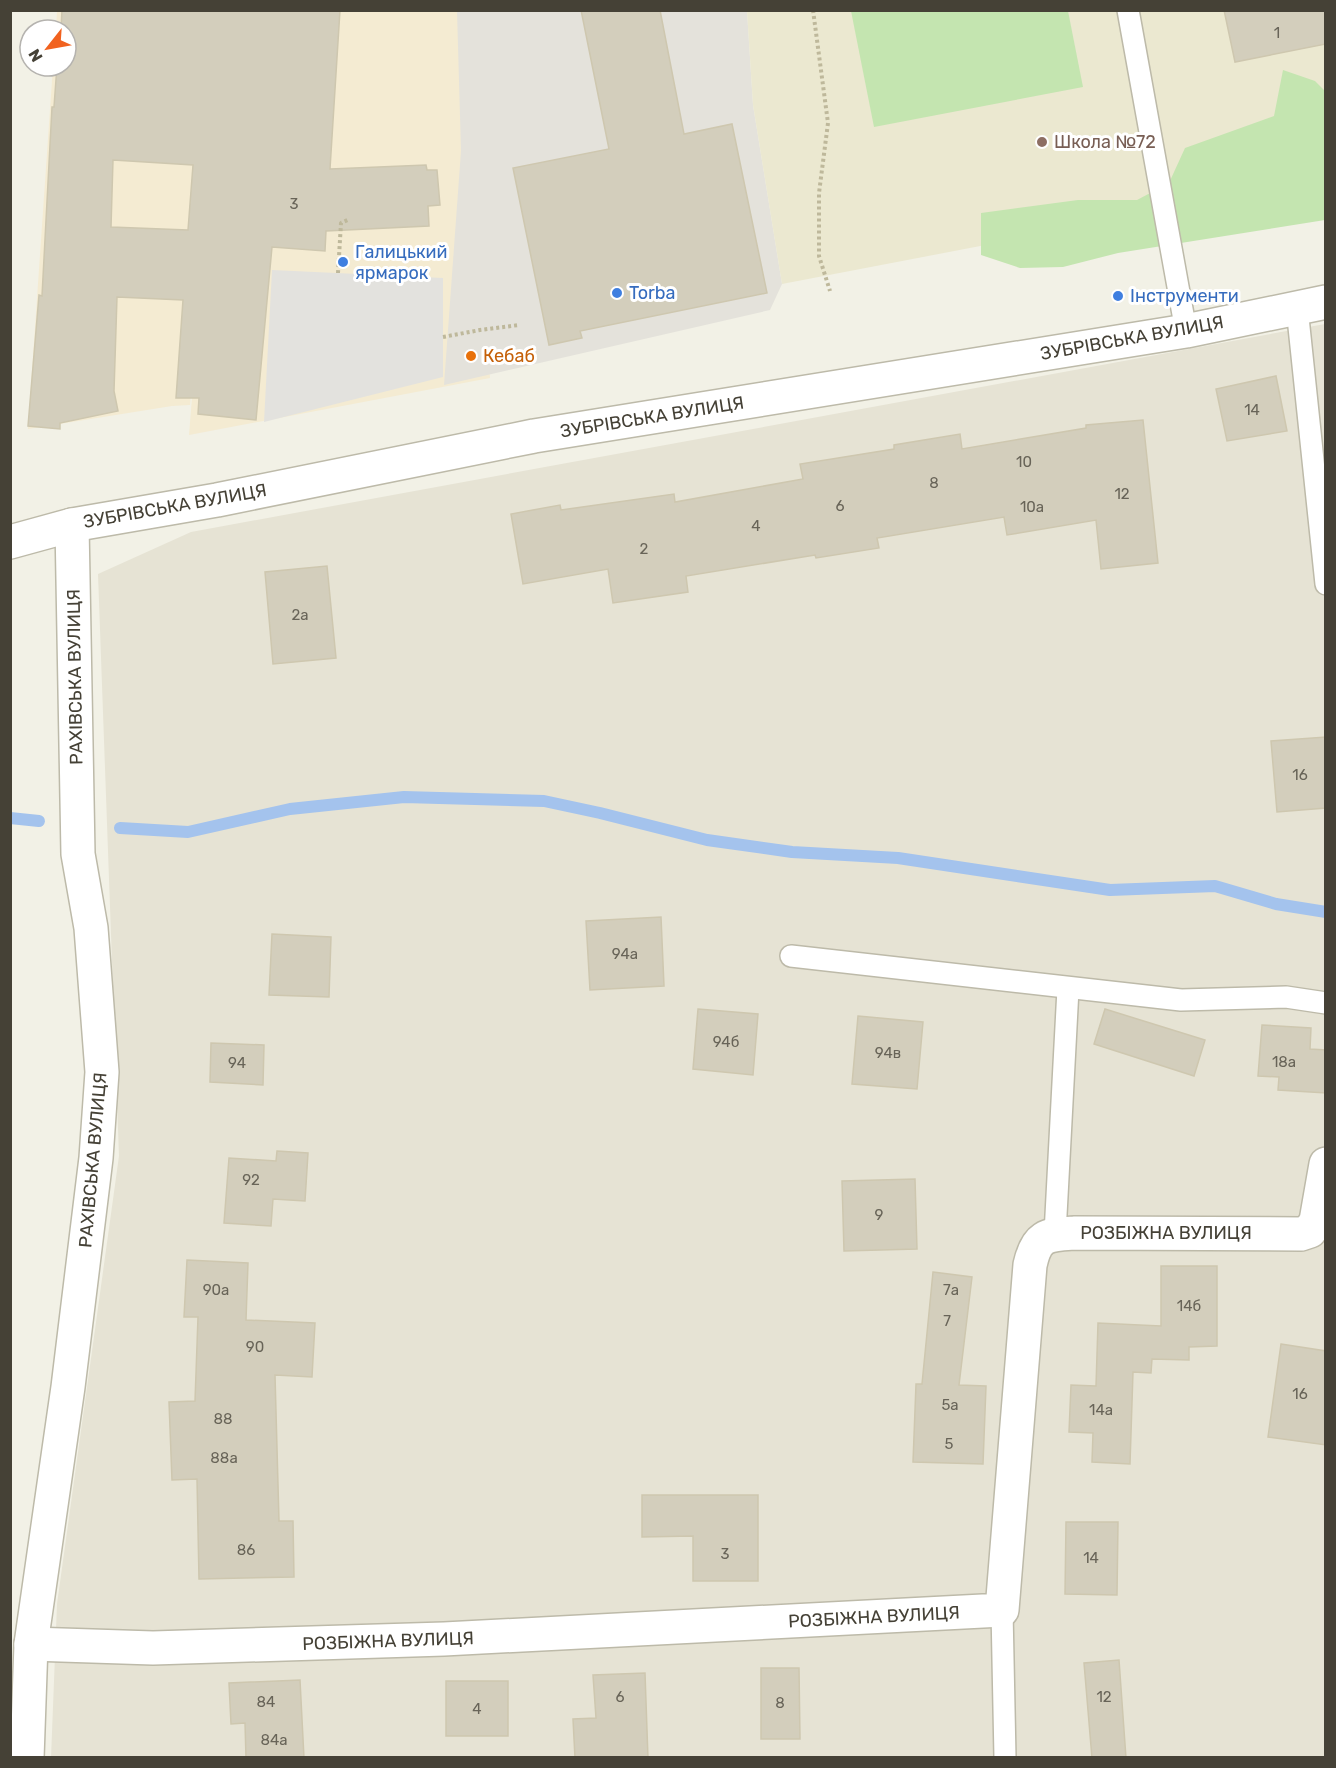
<svg xmlns="http://www.w3.org/2000/svg" width="1336" height="1768" font-family="Rubik,sans-serif">
  <rect width="100%" height="100%" fill="#f2f1e6"/>
  <path fill="#e6e3d4" d="M1325 324V1757L51 1758 57 1604 119 1156 98 574 191 532Z"/>
  <g fill="#f4ebd2">
    <path d="M57 11H220L190 405 172 406 28 429 53 66H66V30H56Z"/>
    <path d="M223 11H465L490 378 189 435Z"/>
  </g>
  <path fill="#e4e2db" d="M457 11H747L753 105 782 284 770 310 444 385 461 151Z"/>
  <path fill="#ebe8d0" d="M747 11H1325V180L782 284 753 105Z"/>
  <g fill="#c4e5b0">
    <path d="M851 11H1068L1083 87 874 127Z"/>
    <path d="M1283 70 1315 81 1325 91V220L1118 253 1063 267 1020 268 981 255V213L1078 200H1137L1169 183 1185 148 1274 116Z"/>
  </g>
  <path fill="#e3e2de" d="M272 270 443 278V377L264 422Z"/>
  <g fill="none" stroke-linecap="round" stroke-linejoin="round">
    <g stroke="#a4c3ed" stroke-width="12">
      <path d="M10 818 39 821"/>
      <path d="M120 828 188 832 290 809 404 797 544 801 600 813 707 840 792 852 898 858 1110 890 1215 886 1276 904 1326 912"/>
    </g>
  </g>
  <g fill="#d3cebc" stroke="#cec7af" stroke-width="1.5" fill-rule="evenodd">
    <path d="M62 10H340L330 169 426 165 427 170H437L440 205 428 206 429 226 326 231 325 251 272 247 256 420 198 414 199 398H176L183 300 117 297 114 391 118 411 60 423V429L28 426 39 295 42 296 52 107H54L57 66H66V30H61ZM113 160 193 165 188 230 111 227Z"/>
    <path d="M581 10H660L684 134 732 124 767 293 580 331 582 338 549 345 513 168 609 149Z"/>
    <path d="M1224 10H1326V44L1235 62Z"/>
    <path d="M1276 376 1287 431 1227 441 1216 389Z"/>
    <path d="M1143 420 1158 563 1101 569 1096 520 1007 535 1004 517 877 538 879 548 816 558 815 555 686 576 688 592 613 603 608 569 523 584 511 514 560 505 561 510 674 494 675 502 803 479 800 464 894 449V445L960 434 962 449 1086 428V425Z"/>
    <path d="M327 566 336 658 273 664 265 572Z"/>
    <path d="M1326 737V808L1277 812 1271 741Z"/>
    <path d="M661 917 664 986 590 990 586 921Z"/>
    <path d="M272 934 331 937 329 997 269 995Z"/>
    <path d="M698 1009 758 1014 753 1075 693 1069Z"/>
    <path d="M1105 1009 1205 1040 1194 1076 1094 1044Z"/>
    <path d="M858 1016 923 1022 917 1089 852 1084Z"/>
    <path d="M1262 1025 1311 1028 1310 1049 1326 1050V1093L1278 1090 1279 1077 1258 1076Z"/>
    <path d="M211 1043 264 1045 263 1085 210 1082Z"/>
    <path d="M277 1151 308 1153 305 1201 273 1199 271 1226 224 1223 229 1158 276 1161Z"/>
    <path d="M915 1179 917 1249 844 1251 842 1181Z"/>
    <path d="M187 1260 248 1263 246 1320 315 1323 312 1377 275 1375 279 1521H293L294 1577 199 1579 197 1479 172 1480 169 1402 195 1401 198 1317H184Z"/>
    <path d="M1161 1266H1217V1346L1189 1347V1360L1152 1359 1151 1373 1133 1372 1130 1464 1092 1462 1093 1433 1069 1432 1071 1385 1096 1386 1098 1323 1161 1326Z"/>
    <path d="M933 1272 972 1277 959 1385 986 1386 983 1464 913 1462 916 1384H922Z"/>
    <path d="M1281 1344 1326 1351V1445L1268 1437Z"/>
    <path d="M642 1495H758V1581H693V1536L642 1537Z"/>
    <path d="M1066 1522H1118L1117 1595 1065 1594Z"/>
    <path d="M1119 1660 1126 1758H1092L1084 1663Z"/>
    <path d="M761 1668H799L800 1739H761Z"/>
    <path d="M645 1673 648 1758H575L573 1719 596 1718 593 1675Z"/>
    <path d="M300 1680 304 1758H246L245 1723 231 1724 229 1683Z"/>
    <rect x="446" y="1681" width="62" height="55"/>
  </g>
  <g fill="none" stroke-linecap="round" stroke-linejoin="round">
    <g stroke="#bdbaa9" stroke-width="24">
      <g id="service">
        <path d="M1128 10 1186 331"/>
        <path d="M1297 308 1326 584"/>
        <path d="M791 956 1181 1000 1286 997 1326 1003"/>
        <path d="M1055 1234 1068 989"/>
        <path d="M1002 1610 1005 1758"/>
      </g>
    </g>
    <g stroke="#bdbaa9" stroke-width="36">
      <g id="minor">
        <path d="M31 1644 153 1648 444 1639 1002 1610 1030 1265C1037 1234 1047 1235 1075 1233L1301 1234 1310 1231 1316 1221 1326 1164"/>
        <path d="M27 1758 31 1644 68 1387 96 1158 102 1072 91 928 78 854 72 525"/>
      </g>
    </g>
    <g stroke="#bdbaa9" stroke-width="36">
      <path id="tertiary" d="M10 542 72 525 217 500 534 436 1186 331 1326 302"/>
    </g>
    <g stroke="#beb89b" stroke-width="4" stroke-dasharray="3 3" stroke-linecap="butt">
      <path d="M813 10 828 123 819 193V256L830 291"/>
      <path d="M338 273 341 223 350 219"/>
      <path d="M443 337 480 330 519 325"/>
    </g>
    <use href="#service" stroke="#fff" stroke-width="21"/>
    <use href="#minor" stroke="#fff" stroke-width="33"/>
    <use href="#tertiary" stroke="#fff" stroke-width="33"/>
  </g>
  <circle fill="#8d6e63" stroke="#fff" stroke-width="2" cx="1042" cy="142" r="6"/>
  <g fill="#3f7fe0" stroke="#fff" stroke-width="2">
    <circle cx="343" cy="262" r="6"/>
    <circle cx="617" cy="293" r="6"/>
    <circle cx="1118" cy="296" r="6"/>
  </g>
  <circle fill="#e8710a" stroke="#fff" stroke-width="2" cx="471" cy="356" r="6"/>
  <g text-anchor="middle" stroke-width="6" stroke-linejoin="round" paint-order="stroke">
    <g font-size="15" fill="#686458">
      <text x="1277" y="38">1</text>
      <text x="294" y="209">3</text>
      <text x="1252" y="415">14</text>
      <text x="1024" y="467">10</text>
      <text x="934" y="488">8</text>
      <text x="1122" y="499">12</text>
      <text x="840" y="511">6</text>
      <text x="1032" y="512">10а</text>
      <text x="756" y="531">4</text>
      <text x="644" y="554">2</text>
      <text x="300" y="620">2а</text>
      <text x="1300" y="780">16</text>
      <text x="625" y="959">94а</text>
      <text x="726" y="1047">94б</text>
      <text x="888" y="1058">94в</text>
      <text x="1284" y="1067">18а</text>
      <text x="237" y="1068">94</text>
      <text x="251" y="1185">92</text>
      <text x="879" y="1220">9</text>
      <text x="216" y="1295">90а</text>
      <text x="951" y="1295">7а</text>
      <text x="1189" y="1311">14б</text>
      <text x="947" y="1326">7</text>
      <text x="255" y="1352">90</text>
      <text x="1300" y="1399">16</text>
      <text x="950" y="1410">5а</text>
      <text x="1101" y="1415">14а</text>
      <text x="223" y="1424">88</text>
      <text x="949" y="1449">5</text>
      <text x="224" y="1463">88а</text>
      <text x="246" y="1555">86</text>
      <text x="725" y="1559">3</text>
      <text x="1091" y="1563">14</text>
      <text x="620" y="1702">6</text>
      <text x="1104" y="1702">12</text>
      <text x="266" y="1707">84</text>
      <text x="780" y="1708">8</text>
      <text x="477" y="1714">4</text>
      <text x="274" y="1745">84а</text>
    </g>
    <g font-size="18" fill="#785e54" stroke="#fff" text-anchor="start">
      <text x="1054" y="148">Школа №72</text>
    </g>
    <g font-size="18" fill="#366cbe" stroke="#fff" text-anchor="start">
      <text x="355" y="258">Галицький<tspan x="355" dy="21">ярмарок</tspan></text>
      <text x="629" y="299">Torba</text>
      <text x="1130" y="302">Інструменти</text>
    </g>
    <g font-size="18" fill="#454136" stroke="#fff">
      <text transform="translate(1132 338) rotate(-10)" y="6">ЗУБРІВСЬКА ВУЛИЦЯ</text>
      <text transform="translate(652 417) rotate(-9)" y="6">ЗУБРІВСЬКА ВУЛИЦЯ</text>
      <text transform="translate(175 506) rotate(-10)" y="6">ЗУБРІВСЬКА ВУЛИЦЯ</text>
      <text transform="translate(75 677) rotate(-91)" y="6">РАХІВСЬКА ВУЛИЦЯ</text>
      <text transform="translate(93 1160) rotate(-85)" y="6">РАХІВСЬКА ВУЛИЦЯ</text>
      <text x="1166" y="1239">РОЗБІЖНА ВУЛИЦЯ</text>
      <text transform="translate(874 1617) rotate(-3)" y="6">РОЗБІЖНА ВУЛИЦЯ</text>
      <text transform="translate(388 1641) rotate(-2)" y="6">РОЗБІЖНА ВУЛИЦЯ</text>
    </g>
    <g font-size="18" fill="#c56008" stroke="#fff" text-anchor="start">
      <text x="483" y="362">Кебаб</text>
    </g>
  </g>
  <rect width="1336" height="1768" fill="none" stroke="#454136" stroke-width="24"/>
  <g transform="translate(48 48) rotate(239)"><circle r="28" fill="#ffffff" stroke="#b5b3af" stroke-width="1.5"/>
  <path d="M0-4.5L10 22L0 15L-10 22Z" fill="#f1621f"/>
  <text y="-9" font-size="16" font-weight="bold" text-anchor="middle" fill="#454136">N</text>
  </g>
</svg>
